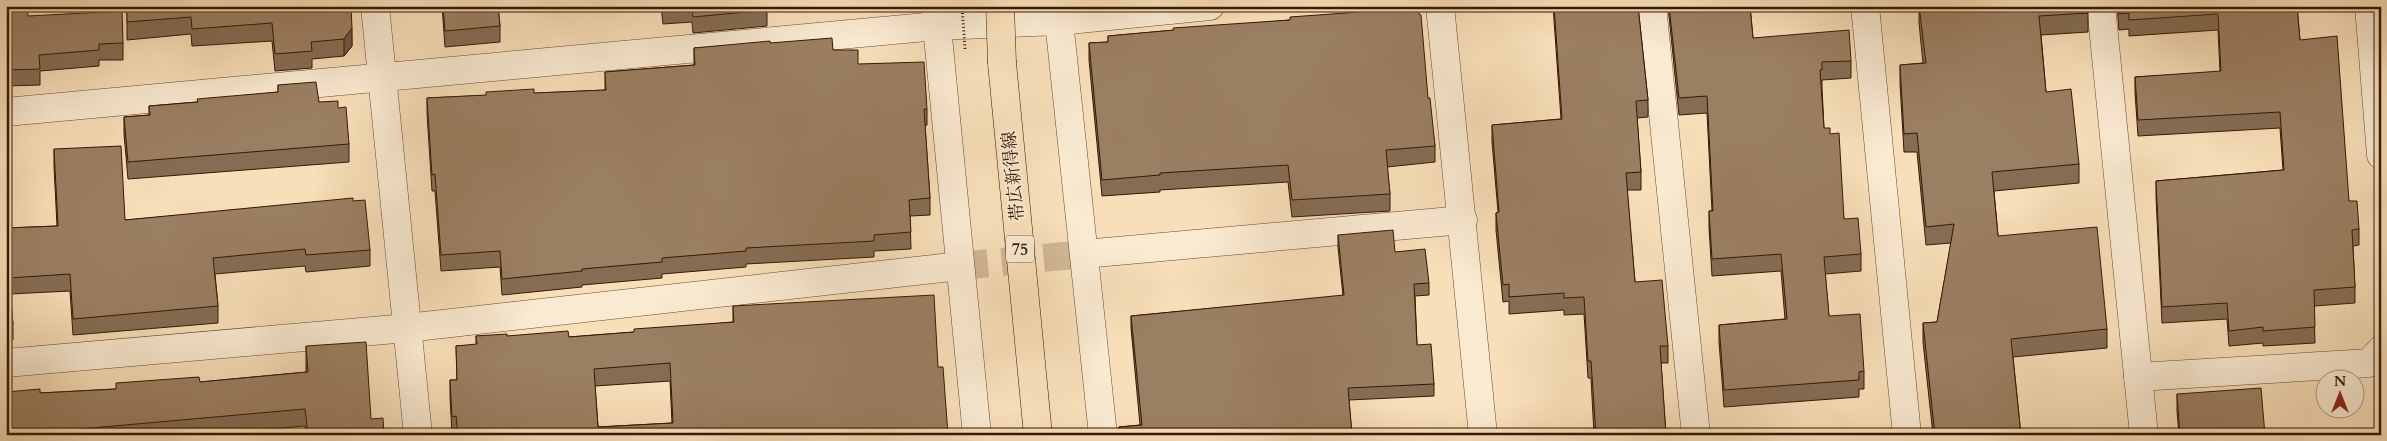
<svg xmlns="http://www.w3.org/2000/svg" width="2387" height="441" font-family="Cardo,'Noto Serif JP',serif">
  <rect width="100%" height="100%" fill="#f8dfb9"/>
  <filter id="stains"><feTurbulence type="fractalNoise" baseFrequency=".004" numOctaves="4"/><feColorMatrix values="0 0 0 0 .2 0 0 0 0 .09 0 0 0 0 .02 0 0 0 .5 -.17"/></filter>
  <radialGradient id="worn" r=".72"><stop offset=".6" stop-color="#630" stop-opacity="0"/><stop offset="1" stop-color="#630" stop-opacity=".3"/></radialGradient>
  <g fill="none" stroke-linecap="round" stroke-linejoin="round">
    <path stroke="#d1b795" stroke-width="28" stroke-dasharray="28 14" stroke-linecap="butt" d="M960 266 1084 254"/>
    <g stroke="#664a31" stroke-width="29">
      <g id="minor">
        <path d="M375 6 418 435"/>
        <path d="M935 6 977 435"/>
        <path d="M1440 6 1483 435"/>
        <path d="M1652 6 1696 435"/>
        <path d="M1865 6 1907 435"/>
        <path d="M2101 6 2144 435"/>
        <path d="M2369 6 2381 155"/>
        <path d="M1059 21 1103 435"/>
        <path d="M6 112 937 26 1059 21 1210 6"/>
        <path d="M1084 254 1463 220"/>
        <path d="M6 363 407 328 960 266"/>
        <path d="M2138 377 2369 363 2381 350"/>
      </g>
    </g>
    <g stroke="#361804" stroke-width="29">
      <path id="primary" d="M1002 63 1038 435"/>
    </g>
    <use href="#minor" stroke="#faead2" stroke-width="28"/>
    <use href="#primary" stroke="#f8dfb9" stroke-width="28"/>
    <g stroke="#361804" stroke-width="29" stroke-linecap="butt">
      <path id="primary-bridge" d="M1000 6 1002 63"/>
    </g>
    <path stroke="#361804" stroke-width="3" stroke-dasharray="1 2.5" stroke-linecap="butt" d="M962 6 965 49"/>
    <use href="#primary-bridge" stroke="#f8dfb9" stroke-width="28"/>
  </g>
  <g fill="#856d54" stroke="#361804" fill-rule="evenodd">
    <path d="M6 6 28 16 123 43V60H99V66L40 71V85L6 86Z"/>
    <path d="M127 6H351L352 46 344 56 312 59V68L275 71 272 41 192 46 191 34 127 40Z"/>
    <path d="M415 6H433L415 8Z"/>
    <path d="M442 6H498L500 26V42L445 47Z"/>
    <path d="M661 6H767V26L693 33 692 22 663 24Z"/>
    <path d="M1358 6 1428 98 1435 146V162L1387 167 1390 194V211L1292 217 1288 182 1160 190V192L1102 196 1089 60V43L1108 42V36L1290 20 1358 12Z"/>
    <path d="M1553 6H1638L1648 100V117L1637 118 1641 172V190H1627L1635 282 1668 346V363H1661L1666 435H1594L1591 378H1588L1584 314 1564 315V310L1509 314V301L1503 302 1496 230V213L1498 212 1492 142V125L1561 119Z"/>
    <path d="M1668 6H1750L1753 38 1851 61V78L1822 80V87L1824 128 1830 134 1844 219 1861 254V271L1825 274 1829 316 1864 371V389H1859V397L1724 407 1719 342V325L1785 319 1781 271 1712 276 1709 228V211H1712L1707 113 1679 115Z"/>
    <path d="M1919 6 2088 13V32L2041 35 2046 92 2079 164V183L1994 191 1998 236 2107 329V348L2013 357 2021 435H1933L1923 342V323L1937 322 1951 243 1926 245 1917 152H1904L1900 84V65L1923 63 1919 23Z"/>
    <path d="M2117 6H2297L2300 40 2349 201 2359 229V245L2353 246 2355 287V303L2314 306 2315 343 2263 346V343L2229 346 2227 319 2162 323 2156 197V181L2283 170 2280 128 2138 136 2135 93V77L2220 72 2218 30 2129 36V29L2119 30Z"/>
    <path d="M770 43 833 50 858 64 927 109V125L925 126 930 198V215L910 216 911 249 874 251V257L746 264V267L662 274V278L582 285V287L502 295 500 267 441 271 435 191H432L427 114V98L605 90V72L694 65V48Z"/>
    <path d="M278 85 319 102 338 108 349 144V162L128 179 124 134V117L149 115V106L197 102 278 92Z"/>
    <path d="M54 149 125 220 353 201 370 250V266L306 272 305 266 215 274 218 306V323L73 335 70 291 10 294 13 324V340L6 341V228L57 226 54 166Z"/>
    <path d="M1338 235 1395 252 1429 283V295L1415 296 1417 345 1434 384V396L1349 400 1352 435H1119V427L1140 425 1131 328V316L1343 296 1338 247Z"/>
    <path d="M733 306 938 367 948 435H456V434H452L450 397V380H457L456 346 476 345V336L569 337 634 332 733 322ZM670 381 672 423 598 427 595 386Z"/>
    <path d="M306 346 371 419 384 435H306L305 426 204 435H6V392L40 393 116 389 200 382 306 372Z"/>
    <path d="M2177 394 2265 435H2179L2177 411Z"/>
  </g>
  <path fill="#6c5945" stroke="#361804" d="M352 28V46L344 56V39Z"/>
  <g fill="#9b7f62" stroke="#361804" fill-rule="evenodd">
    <path d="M6 6H27L28 16 122 11 123 43 99 44V50L39 55 40 69 6 70Z"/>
    <path d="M127 6H351L352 28 344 39 311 42 312 51 275 54 272 23 192 29 191 17 127 22Z"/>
    <path d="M443 6H498L500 26 445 31Z"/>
    <path d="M663 6H692L663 8Z"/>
    <path d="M692 6H767V10L693 17Z"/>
    <path d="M1359 6H1410L1421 15 1428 98H1430L1435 146 1386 150 1390 194 1292 200 1288 165 1160 173V175L1102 180 1089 43 1108 42V36L1174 30 1173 28 1290 20V17L1359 12Z"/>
    <path d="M1554 6H1638L1648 100 1636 101 1641 172 1626 173 1635 282 1662 280 1668 346H1660L1666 435H1596L1591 361H1588L1584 297 1564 298V293L1509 297V284L1503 285 1496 213 1499 212 1492 125 1562 119Z"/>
    <path d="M1669 6H1750L1753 38 1849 30 1851 61 1822 62V70H1820L1824 128H1830V134L1839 133 1844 219 1858 218 1861 254 1824 257 1829 316 1860 314 1864 371 1859 372V380L1724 390 1719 325 1787 319 1781 254 1712 259 1709 211H1713L1707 96 1679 98Z"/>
    <path d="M1919 6H2087L2088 13 2039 16 2046 92 2071 89 2079 164 1992 172 1998 236 2097 227 2107 329 2011 339 2021 435H1935L1923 323 1937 322 1954 224 1926 227 1917 133 1904 134 1900 65 1926 63Z"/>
    <path d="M2118 6H2297L2300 40 2337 36 2349 201H2357L2359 229 2352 230 2355 287 2314 290 2315 327 2263 331V327L2229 331 2227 303 2162 307 2156 181 2284 170 2280 112 2138 120 2135 77 2221 71 2218 14 2129 20V13L2119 14Z"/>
    <path d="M832 38 833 50H858V64L924 62 927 109H924L930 198 909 200 911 232 874 235V241L746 248V251L662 258V262L582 269V271L502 279 500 251 441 255 435 174 432 175 427 98 486 95V92L534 89V93L606 90 605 72 695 65 694 48 770 41V43Z"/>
    <path d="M316 82 319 102 338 101V108L346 107 349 144 128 162 124 117 150 115 149 106 198 102 197 99 278 92V85Z"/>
    <path d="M121 146 125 220 353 198V201L365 200 370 250 306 255 305 249 213 258 218 306 73 319 70 274 9 278 13 324H6V228L58 226 54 149Z"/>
    <path d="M1393 230 1395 252 1425 249 1429 283 1414 284 1417 345 1431 344 1434 384 1348 388 1352 435H1120L1119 427 1142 425 1131 316 1344 295 1338 235Z"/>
    <path d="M934 295 938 367H943L948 435H458L456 416 452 417 450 380H457L456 346 477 344 476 336 507 334V336L568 331 569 337 634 332V329L734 322 733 306ZM670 363 673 423 598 427 594 369Z"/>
    <path d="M366 342 371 419 383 418 384 435H308L305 409 13 435H11V429H6V392L40 389V393L116 389V383L199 377 200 382 308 372 306 346Z"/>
    <path d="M2261 388 2265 435H2180L2177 394Z"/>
  </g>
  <g text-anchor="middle" stroke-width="4" stroke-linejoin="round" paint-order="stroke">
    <rect fill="#faead2" stroke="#715742" stroke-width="1" x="1006" y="235.5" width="28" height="27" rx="4"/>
    <g font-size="16" font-weight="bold" fill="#361804">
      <text x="1020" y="255">75</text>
    </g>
    <g font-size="18" fill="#361804" stroke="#faead2">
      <text transform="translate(1013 176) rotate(-96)" y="6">帯広新得線</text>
    </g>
  </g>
  <rect width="2387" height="441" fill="none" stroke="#f8dfb9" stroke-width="25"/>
  <rect x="8" y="8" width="2372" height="426" fill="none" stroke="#361804" stroke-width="2.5"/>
  <rect x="12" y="12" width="2362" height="416" fill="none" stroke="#361804"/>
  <g transform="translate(2340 394)"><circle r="24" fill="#faead2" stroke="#ac9680"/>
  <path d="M0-4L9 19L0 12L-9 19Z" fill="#8f2418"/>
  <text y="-8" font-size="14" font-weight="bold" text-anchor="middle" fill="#361804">N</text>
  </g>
  <rect width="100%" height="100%" filter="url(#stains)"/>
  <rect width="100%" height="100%" fill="url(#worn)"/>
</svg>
